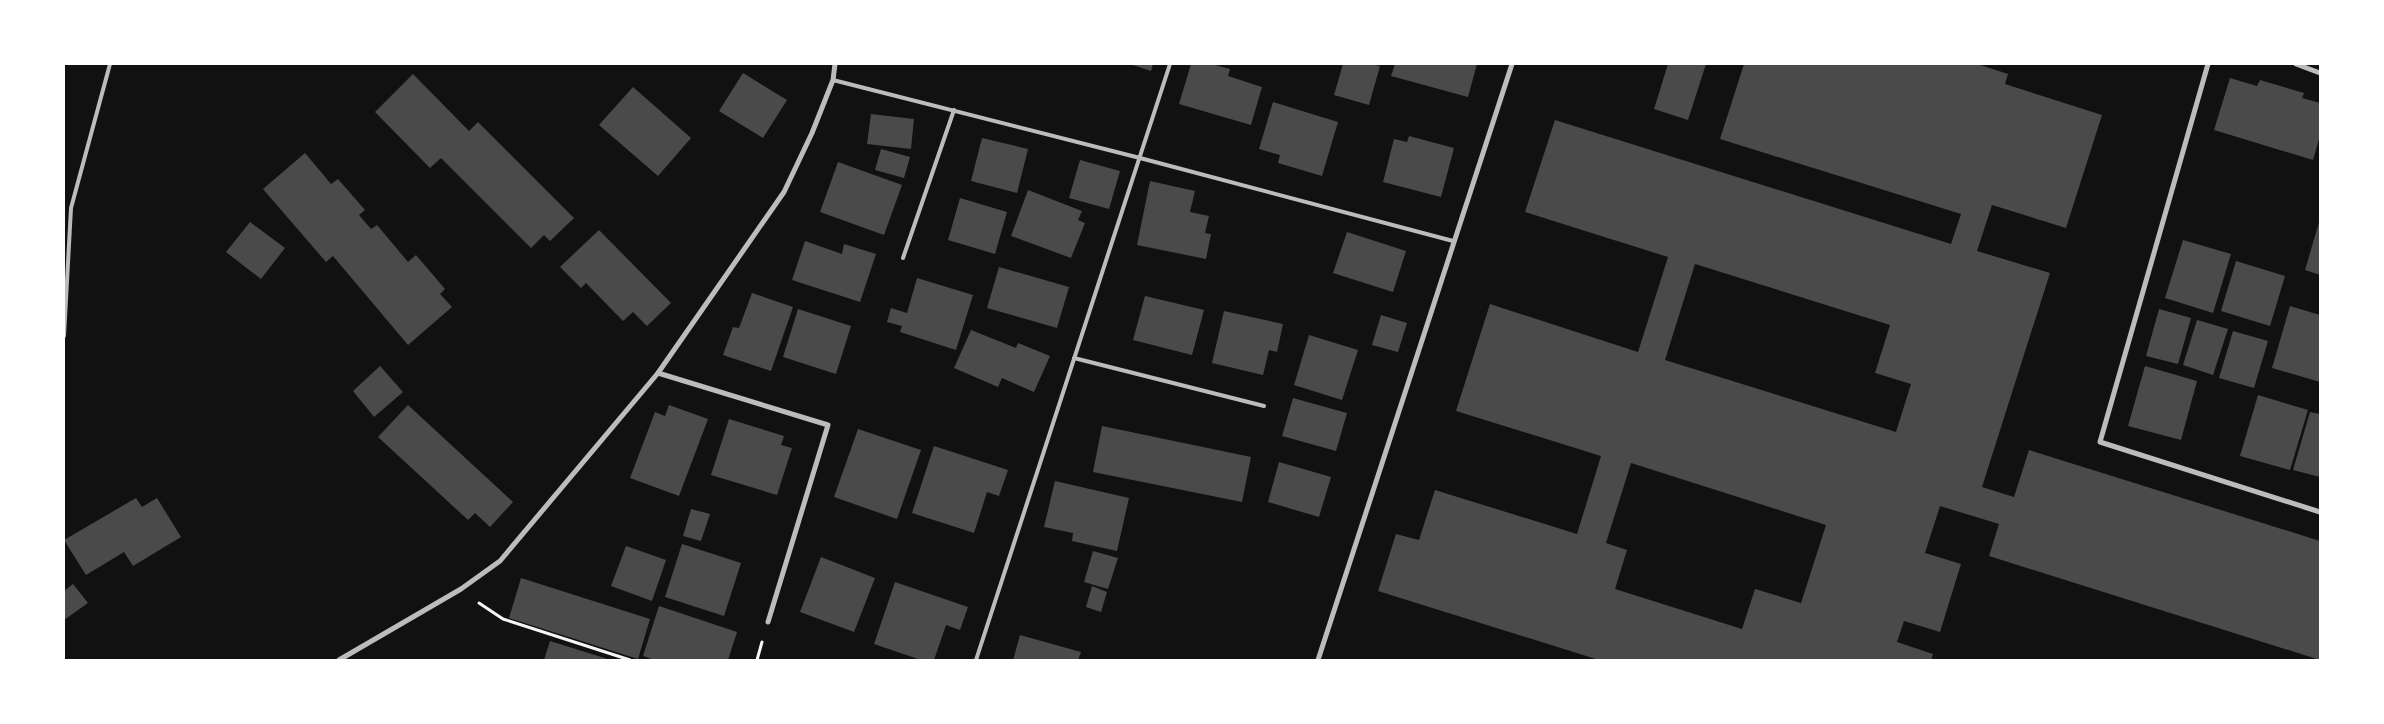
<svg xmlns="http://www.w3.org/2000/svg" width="2384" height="724" font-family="'Zilla Slab',serif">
  <rect width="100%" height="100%" fill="#111"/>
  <g fill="#4a4a4a" fill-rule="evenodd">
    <path d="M1130 64H1153L1151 71Z"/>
    <path d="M1191 64H1211L1230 69 1228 76 1262 87 1251 125 1179 104Z"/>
    <path d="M1343 64H1370L1380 66 1369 105 1334 95Z"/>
    <path d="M1395 64H1477L1468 97 1391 76Z"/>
    <path d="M1668 64H1706L1688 120 1654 109Z"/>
    <path d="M1744 64H1977L2008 74 2005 84 2102 115 2066 228 1992 205 1977 251 2050 273 1982 487 2014 497 2029 450 2320 541V660L1989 556 1999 524 1940 506 1925 553 1961 564 1940 632 1904 621 1897 642 1933 654 1931 660H1599L1378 591 1396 534 1419 540 1435 490 1577 534 1601 456 1456 411 1490 304 1638 352 1668 257 1525 212 1555 120 1951 244 1961 214 1720 139ZM1695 264 1890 325 1875 373 1911 384 1896 432 1665 360ZM1631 463 1826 525 1801 603 1755 589 1742 629 1615 589 1627 550 1606 543Z"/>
    <path d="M743 73 787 100 763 138 719 111Z"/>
    <path d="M413 74 469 131 478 122 574 218 550 241 544 235 531 248 441 158 430 168 375 112Z"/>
    <path d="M2230 78 2257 86 2260 80 2304 93 2302 98 2320 103V136L2313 160 2214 130Z"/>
    <path d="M633 87 691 138 658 176 599 125Z"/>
    <path d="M1273 102 1338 122 1322 176 1278 163 1280 155 1259 149Z"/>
    <path d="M871 114 914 119 911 149 867 144Z"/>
    <path d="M1409 136 1454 148 1441 197 1383 182 1394 139 1407 142Z"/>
    <path d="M982 138 1028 149 1017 193 971 181Z"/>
    <path d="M881 149 910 157 904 178 875 170Z"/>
    <path d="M305 153 331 184 338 179 365 210 359 215 371 229 377 225 408 262 416 255 445 289 440 294 452 307 408 345 333 256 326 262 263 189Z"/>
    <path d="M1080 160 1120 171 1109 209 1069 198Z"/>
    <path d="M838 162 902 185 884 235 820 212Z"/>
    <path d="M1150 181 1195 191 1190 212 1209 216 1205 233 1211 234 1206 259 1137 245Z"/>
    <path d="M1028 190 1082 211 1078 220 1085 223 1071 258 1011 236Z"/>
    <path d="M960 198 1007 212 995 254 948 240Z"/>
    <path d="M2320 219V275L2305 270Z"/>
    <path d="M250 222 285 248 261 279 226 252Z"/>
    <path d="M599 230 671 303 647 326 633 312 623 321 586 283 581 288 560 267Z"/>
    <path d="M1347 232 1406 251 1393 292 1333 273Z"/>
    <path d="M2183 240 2231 254 2213 313 2165 298Z"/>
    <path d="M805 241 842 254 844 244 876 254 860 302 792 280Z"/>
    <path d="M2236 261 2285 276 2270 326 2221 311Z"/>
    <path d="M999 267 1069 287 1057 328 987 308Z"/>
    <path d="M917 278 973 295 956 350 900 332 902 326 887 322 891 308 907 313Z"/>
    <path d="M752 293 793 307 771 371 723 355 733 327 739 328Z"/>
    <path d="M1145 296 1204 310 1192 355 1133 340Z"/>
    <path d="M2290 306 2320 315V382L2272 368Z"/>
    <path d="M798 309 851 326 836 374 783 357Z"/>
    <path d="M2159 309 2191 318 2178 364 2146 356Z"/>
    <path d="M1224 311 1283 324 1277 352 1269 350 1263 375 1212 363Z"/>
    <path d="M1381 315 1407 323 1398 352 1372 345Z"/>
    <path d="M2197 320 2228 329 2213 375 2183 365Z"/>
    <path d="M971 330 1016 348 1018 343 1050 356 1034 392 1002 378 998 387 954 368Z"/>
    <path d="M2233 331 2268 341 2254 388 2219 378Z"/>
    <path d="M1309 335 1358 350 1342 400 1294 385Z"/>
    <path d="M380 366 403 392 374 417 353 391Z"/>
    <path d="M2145 366 2197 381 2181 440 2128 426Z"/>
    <path d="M2258 395 2308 410 2290 470 2240 456Z"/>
    <path d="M1293 398 1347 413 1336 451 1282 436Z"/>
    <path d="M408 405 513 502 490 527 475 513 468 520 378 437Z"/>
    <path d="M669 405 708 419 679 496 630 478 655 412 665 416Z"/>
    <path d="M2310 412 2320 414V477L2293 470Z"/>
    <path d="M729 419 784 436 781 445 792 448 777 495 711 475Z"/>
    <path d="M1102 426 1251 457 1242 502 1093 472Z"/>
    <path d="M858 429 921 450 897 519 834 497Z"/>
    <path d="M934 446 1008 470 999 496 987 492 974 533 912 513Z"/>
    <path d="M1279 462 1331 477 1319 517 1268 502Z"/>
    <path d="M1055 481 1129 498 1117 551 1072 541 1073 533 1044 527Z"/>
    <path d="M136 498 142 507 157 498 181 537 133 566 124 552 86 575 64 540Z"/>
    <path d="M691 509 710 514 701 541 683 536Z"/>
    <path d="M682 544 741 563 724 616 665 597Z"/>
    <path d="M626 546 666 560 652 601 611 586Z"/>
    <path d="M1093 551 1118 558 1108 589 1084 582Z"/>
    <path d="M821 557 875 578 854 632 800 612Z"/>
    <path d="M521 578 650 619 638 659 509 618Z"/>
    <path d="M895 582 968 607 960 630 946 625 934 660H921L874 644Z"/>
    <path d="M73 584 88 603 64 620V591Z"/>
    <path d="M1092 586 1107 592 1101 612 1086 607Z"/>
    <path d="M659 606 737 632 728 660H655L643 656Z"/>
    <path d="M1020 635 1081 652 1078 660H1013Z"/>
    <path d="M550 641 611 660H544Z"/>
  </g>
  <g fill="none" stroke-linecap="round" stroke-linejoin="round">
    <g stroke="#f5f5f5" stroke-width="3">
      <path d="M479 603 503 619 630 660"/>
      <path d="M757 660 762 642"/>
    </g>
    <g stroke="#bcbcbc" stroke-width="4">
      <path d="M833 80 1140 158 1453 241"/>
      <path d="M903 258 954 110"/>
      <path d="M64 336 71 208 110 64"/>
      <path d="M1074 358 1264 406"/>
      <path d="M976 660 1170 64"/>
    </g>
    <g stroke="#bcbcbc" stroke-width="5">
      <path d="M2208 64 2100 442 2320 512"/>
      <path d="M2296 64 2320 73"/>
      <path d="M658 373 828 425 768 622"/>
      <path d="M339 660 461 589 500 561 658 373 784 192 812 133 833 80 835 64"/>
      <path d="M1318 660 1512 64"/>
    </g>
  </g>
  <rect width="2384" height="724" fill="none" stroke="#ffffff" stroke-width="130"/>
</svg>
